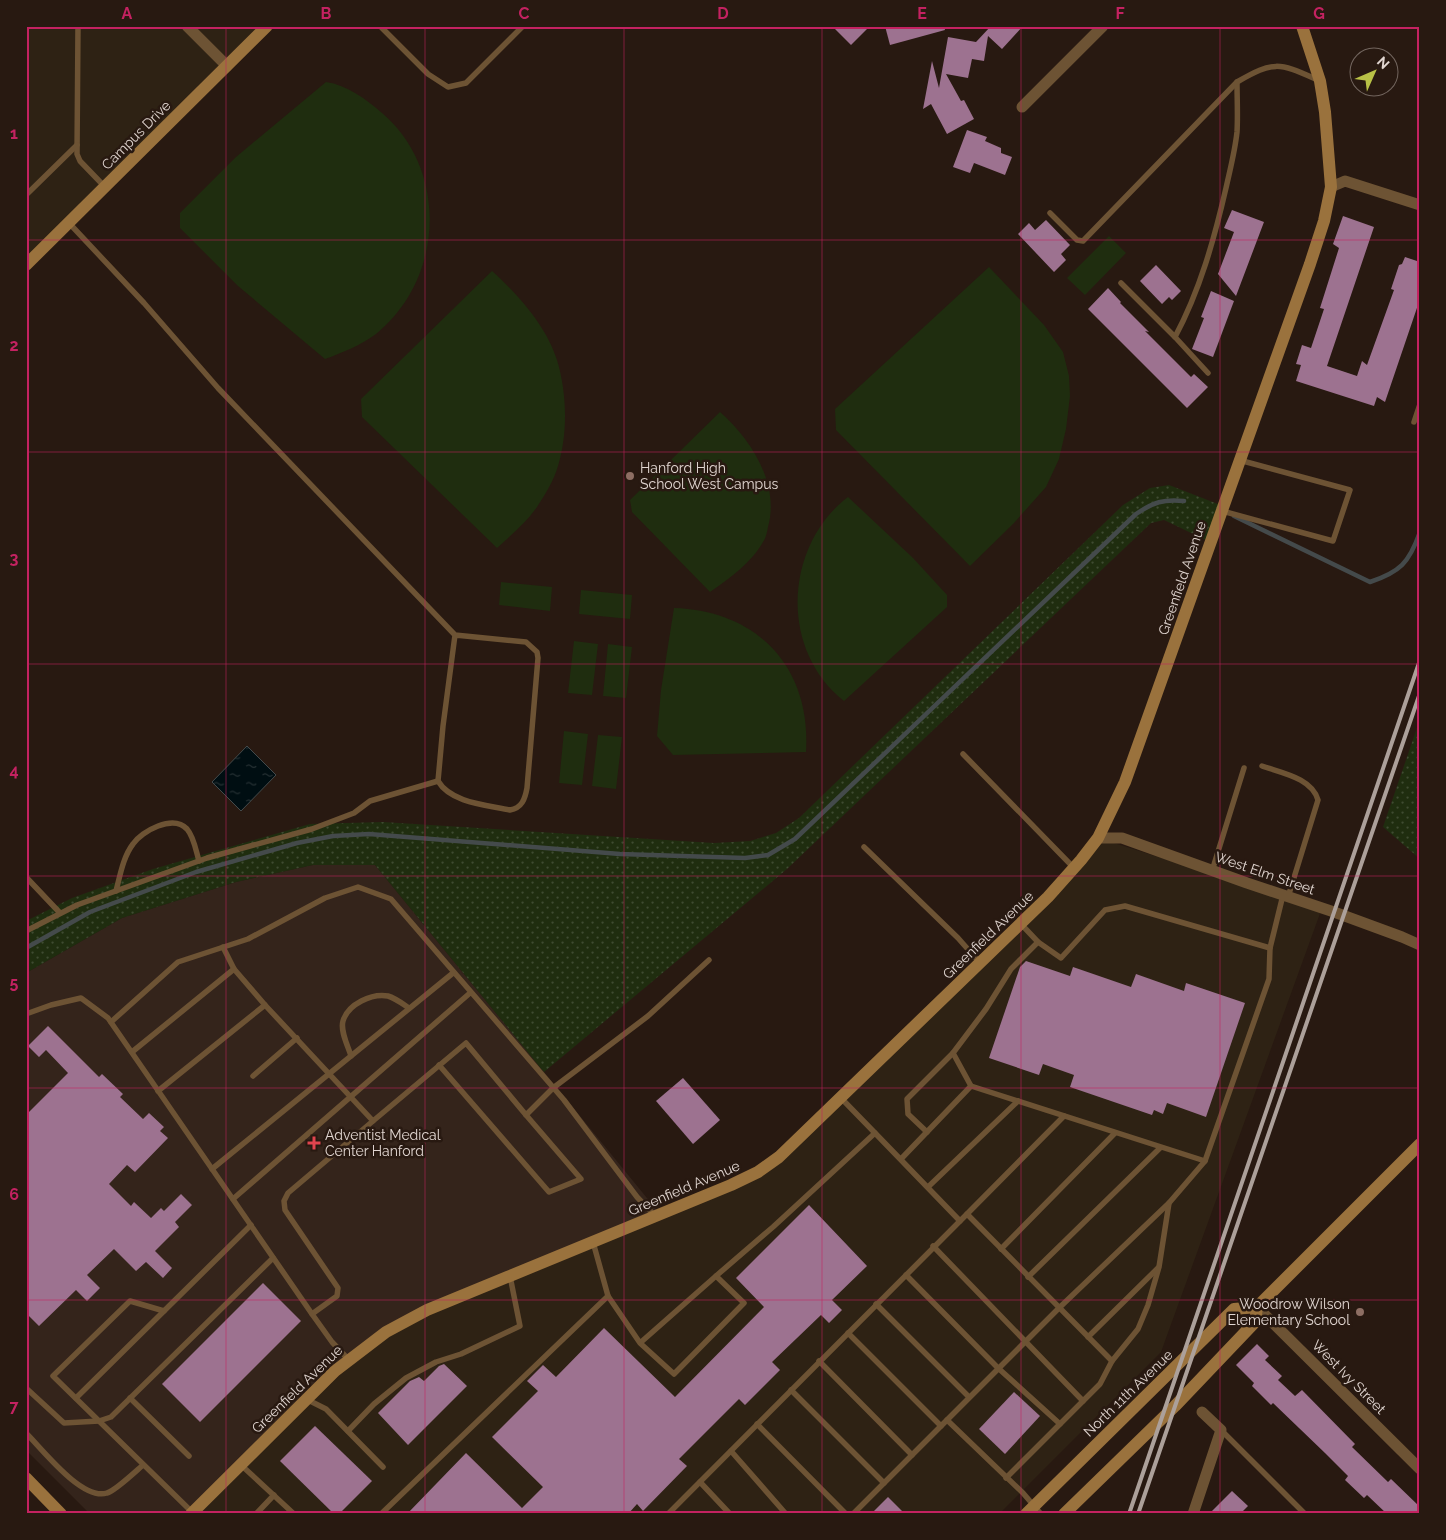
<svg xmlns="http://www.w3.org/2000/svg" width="1446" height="1540" font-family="Raleway,sans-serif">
  <defs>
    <pattern id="green-dots" width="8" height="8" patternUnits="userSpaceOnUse" patternTransform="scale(1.25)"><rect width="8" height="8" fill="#1f2d0f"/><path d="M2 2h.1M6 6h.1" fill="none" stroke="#3f4b31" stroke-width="1.8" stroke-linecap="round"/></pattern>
    <pattern id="water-ripples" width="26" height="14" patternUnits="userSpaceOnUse" patternTransform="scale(1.25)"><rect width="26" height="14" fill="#000e12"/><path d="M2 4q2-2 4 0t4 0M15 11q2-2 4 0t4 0" fill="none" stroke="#253033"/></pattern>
  </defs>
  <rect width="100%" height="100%" fill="#281911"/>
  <g fill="#2e2214">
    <path d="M26 26H267L26 265Z"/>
    <path d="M1098 838 1322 908 1161 1352 999 1514H191L386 1332 731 1185 802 1136Z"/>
  </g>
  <path fill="#34241b" d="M313 865H375L660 1214 386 1332 191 1514H90L26 1450V973L122 918 236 882Z"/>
  <g fill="url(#green-dots)">
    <path d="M1169 485 1223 506 1210 542 1164 520 1151 523 787 869 544 1072 375 865H313L236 882 122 918 26 973V921L72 898 153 869 310 824 383 822 714 843 750 841 776 833 799 818 1123 505 1150 488Z"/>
    <path d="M1420 719V859L1383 827Z"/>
  </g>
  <g fill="#1f2d0f">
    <path d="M326 82C347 85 366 99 382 113 449 170 444 279 376 334 361 345 342 353 325 359L238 286 180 228V213L236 157Z"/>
    <path d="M1109 236 1126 253 1085 295 1067 278Z"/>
    <path d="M989 267 1044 325 1063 352 1069 376 1070 396 1066 429 1059 459 1046 487 1014 523 970 566 836 430 835 409Z"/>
    <path d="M492 271C518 294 547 327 557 360 567 393 568 433 558 466 554 480 545 495 537 507 526 523 511 535 497 548L362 417 361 399Z"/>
    <path d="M720 412C751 439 780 484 768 527 767 532 766 538 763 542 752 562 729 579 710 592L632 512 630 500Z"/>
    <path d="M848 497 913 558 947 595V607L844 701C779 650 784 546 848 497Z"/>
    <path d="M501 582 552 587 550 611 499 605Z"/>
    <path d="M581 590 632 595 630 619 579 614Z"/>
    <path d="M674 608C758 611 811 667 806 752L673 755 657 736 661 690Z"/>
    <path d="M574 641 598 644 592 695 568 693Z"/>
    <path d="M608 644 632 647 626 698 603 696Z"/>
    <path d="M564 731 588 734 582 785 559 783Z"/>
    <path d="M598 735 622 737 616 789 592 786Z"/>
  </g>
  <path fill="url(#water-ripples)" stroke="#444a4b" d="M247 746 276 775 241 811 212 782Z"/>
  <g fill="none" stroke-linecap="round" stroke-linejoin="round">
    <g stroke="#444a4b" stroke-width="4.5">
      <path d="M1234 516 1370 582C1400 572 1409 563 1420 532"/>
      <path d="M26 948 90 912 196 872 297 843 333 836 369 834 620 854 745 858 768 855 795 839 1136 514C1154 502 1163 499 1184 501"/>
    </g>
  </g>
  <g fill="#9d7290">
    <path d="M832 26H870L851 45Z"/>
    <path d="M885 26H944L945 30 890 45Z"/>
    <path d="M991 26H1023L1002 49 988 36 984 61 972 59 968 78 946 74 961 101 964 100 974 119 947 134 931 104 923 109 932 61 939 88 948 37 976 42Z"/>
    <path d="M967 130 987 137 985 141 1001 148V153L1012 157 1005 175 974 163 970 173 953 167Z"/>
    <path d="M1232 210 1264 222 1236 296 1218 274 1234 232 1224 228Z"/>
    <path d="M1343 216 1374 227 1327 366 1357 376 1362 361 1367 365 1394 290 1391 289 1399 265 1402 264 1405 257 1420 262V299L1385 402 1377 397 1374 406 1296 381 1301 365 1296 364 1302 345 1311 348 1324 309 1320 308 1339 248 1333 244Z"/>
    <path d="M1046 220 1070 245 1061 254 1066 260 1054 272 1018 234 1029 223 1035 230Z"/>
    <path d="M1156 265 1181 291 1172 300 1169 297 1162 304 1140 281Z"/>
    <path d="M1108 288 1121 302 1120 303 1149 332 1145 331 1191 377 1194 374 1208 387 1187 408 1088 309Z"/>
    <path d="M1211 291 1234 301 1213 357 1192 349 1204 318 1201 317Z"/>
    <path d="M1026 961 1070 976 1073 967 1131 987 1136 974 1184 991 1186 983 1245 1003 1206 1117 1167 1103 1163 1114 1154 1110 1152 1115 1070 1087 1074 1075 1043 1064 1039 1075 989 1058 1020 967Z"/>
    <path d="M48 1026 99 1077 102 1074 123 1094 120 1097 143 1119 149 1113 164 1127 160 1131 168 1138 135 1172 127 1165 109 1184 131 1206 134 1202 151 1218 161 1208 164 1211 181 1194 192 1205 175 1222 179 1227 155 1251 172 1268 163 1278 146 1262 136 1271 114 1249 87 1275 100 1288 87 1301 76 1290 39 1326 26 1313V1115L68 1073 46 1050 39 1057 28 1046Z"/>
    <path d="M683 1078 720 1120 693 1144 656 1101Z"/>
    <path d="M809 1205 867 1266 832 1300 842 1310 829 1323 821 1315 772 1362 780 1370 745 1405 739 1399 679 1459 687 1466 643 1511 637 1504 628 1514H407L466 1453 522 1508 543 1487 492 1437 538 1391 527 1381 543 1365 556 1377 604 1328 675 1397 764 1307 736 1278Z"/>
    <path d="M263 1283 301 1321 200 1422 162 1384Z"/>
    <path d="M1257 1344 1269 1356 1265 1360 1282 1376 1278 1380 1295 1396 1302 1390 1355 1444 1352 1447 1388 1482 1391 1479 1420 1507V1514H1387L1367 1495 1364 1498 1345 1480 1348 1476 1325 1453 1273 1403 1271 1405 1252 1386 1254 1383 1236 1365Z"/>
    <path d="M444 1364 467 1386 408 1445 378 1413 410 1381 419 1377 424 1381 439 1366Z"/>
    <path d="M1014 1392 1040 1416 1005 1454 979 1429Z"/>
    <path d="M315 1426 372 1481 339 1514H334L280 1461Z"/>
    <path d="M1232 1491 1248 1506 1240 1514H1209Z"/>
    <path d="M888 1497 905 1514H871Z"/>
  </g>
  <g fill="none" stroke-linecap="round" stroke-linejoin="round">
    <g stroke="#6d5334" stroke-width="5.5">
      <path d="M78 26 77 154 80 161 105 187"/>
      <path d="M380 26 428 74 448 87 466 83 523 26"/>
      <path d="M26 195 77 145"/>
      <path d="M1050 213 1077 240 1083 241 1237 82"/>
      <path d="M69 223 144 303 218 388 455 635 526 642 537 652 538 658 527 788C525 799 522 808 510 810 487 805 451 803 438 781L443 726 455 635"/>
      <path d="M1121 283 1175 337"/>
      <path d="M1208 373 1175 337C1200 290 1214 240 1226 188 1230 170 1235 151 1237 132 1238 115 1237 98 1237 82 1275 60 1279 63 1318 80"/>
      <path d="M1414 422 1420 404"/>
      <path d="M1222 511 1333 541 1350 490 1239 460"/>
      <path d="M963 754 1074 868"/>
      <path d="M1262 766C1282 773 1312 778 1318 800L1288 897"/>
      <path d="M864 847 958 938 980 963"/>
      <path d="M1212 871 1244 768"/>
      <path d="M26 877 60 913"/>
      <path d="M116 891C120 876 123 857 133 844 142 831 173 814 187 829 194 837 196 851 199 861"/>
      <path d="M26 931 77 905 207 858 312 829 354 813 370 801 438 781"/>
      <path d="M1038 942 1061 958 1105 910 1125 906 1270 948 1283 895"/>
      <path d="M223 947 234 969 265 1005 373 1121 466 1043 526 1115 553 1088 648 1016 709 960"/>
      <path d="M26 1014 51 1005 81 998 108 1018 312 1314 332 1342 349 1360"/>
      <path d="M111 1022 178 962 248 939 325 898 358 887 391 899 564 1100 637 1197 655 1216"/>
      <path d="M132 1052 234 969"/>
      <path d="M351 1056C348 1046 340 1031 343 1021 348 1004 372 993 388 996 395 998 403 1004 409 1008"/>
      <path d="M439 1065 549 1192 581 1179 526 1115"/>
      <path d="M253 1076 297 1038"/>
      <path d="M971 1086 1205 1161"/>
      <path d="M158 1091 265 1005"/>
      <path d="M927 1132 908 1114 907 1099 953 1053"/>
      <path d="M875 1133 960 1221"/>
      <path d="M901 1159 971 1086 953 1053 986 1009 1011 969 1038 942 1021 924"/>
      <path d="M212 1169 453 973"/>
      <path d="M928 1187 1018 1101"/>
      <path d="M233 1199 470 993"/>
      <path d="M967 1214 1064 1116"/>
      <path d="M933 1246 1083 1401"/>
      <path d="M1001 1249 1115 1133"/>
      <path d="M906 1275 998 1368 1060 1424"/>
      <path d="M716 1276 773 1227 875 1133 841 1098"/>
      <path d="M1028 1277 1160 1148"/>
      <path d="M608 1296 640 1343 674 1374 744 1303 716 1276 640 1343"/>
      <path d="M876 1304 969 1397"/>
      <path d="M312 1314 337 1296 338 1288 285 1210 284 1201 288 1193 373 1121"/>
      <path d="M848 1333 941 1426"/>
      <path d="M1088 1337 1158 1268"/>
      <path d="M819 1361 912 1455"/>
      <path d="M26 1388 64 1423 99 1421 111 1417 273 1258"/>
      <path d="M791 1390 884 1483"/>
      <path d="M76 1398 164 1311"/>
      <path d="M130 1398 189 1456"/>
      <path d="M306 1399 326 1409 383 1467"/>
      <path d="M947 1420 1023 1493 1041 1514"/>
      <path d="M757 1424 846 1514"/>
      <path d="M1221 1430 1305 1514"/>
      <path d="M348 1431 374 1404 406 1378 436 1362 461 1354 520 1326 510 1276"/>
      <path d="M26 1433C43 1450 82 1501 107 1493 115 1491 136 1471 143 1465"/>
      <path d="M731 1451 786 1514"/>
      <path d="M241 1465 294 1514"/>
      <path d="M1006 1478 1100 1384 1112 1361 1138 1329 1148 1305 1159 1267 1169 1203 1205 1161 1269 979 1270 948"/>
      <path d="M700 1482 730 1514"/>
      <path d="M192 1512 53 1376 130 1301 164 1311 251 1225"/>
      <path d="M256 1514 274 1495"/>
      <path d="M381 1514 608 1296 593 1242"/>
      <path d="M668 1514 967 1214 1112 1361"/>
      <path d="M853 1514 1059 1308 1169 1203"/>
    </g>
    <g stroke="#6d5334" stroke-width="11">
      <path d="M187 26 227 66"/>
      <path d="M1022 107 1103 26"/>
      <path d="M1331 187 1345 181 1420 205"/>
      <path d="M1098 838H1122L1247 883 1334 912 1402 937 1420 945"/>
      <path d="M1257 1307 1420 1469"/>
      <path d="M1193 1514 1221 1430 1202 1412"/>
    </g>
    <g stroke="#9a723d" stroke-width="12">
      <path d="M26 265 267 26"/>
      <path d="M26 1478 61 1514"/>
      <path d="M191 1514 335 1371 386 1332 427 1310 731 1185 758 1172 779 1157 1048 897 1081 860 1098 838 1125 782 1310 264 1324 221 1331 187 1325 112 1320 81 1302 26"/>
      <path d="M1026 1514 1234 1309 1257 1307"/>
      <path d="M1064 1514 1175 1406 1255 1322 1257 1307 1420 1144"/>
    </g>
    <g stroke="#aca09a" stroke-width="4">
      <path d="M1129 1514 1420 660"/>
      <path d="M1138 1514 1420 693"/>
    </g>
  </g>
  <path fill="none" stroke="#c42261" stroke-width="1" stroke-opacity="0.55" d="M226 26V1514M425 26V1514M624 26V1514M822 26V1514M1021 26V1514M1220 26V1514M26 240H1420M26 452H1420M26 664H1420M26 876H1420M26 1088H1420M26 1300H1420"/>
  <g fill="#8d6e63" stroke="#281911" stroke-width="2">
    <circle cx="630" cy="476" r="5"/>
    <circle cx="1360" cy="1312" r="5"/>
  </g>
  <path fill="#e0444e" stroke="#281911" stroke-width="2" d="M311.5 1135.5h5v5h5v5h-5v5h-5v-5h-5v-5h5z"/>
  <g text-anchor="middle" stroke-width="5" stroke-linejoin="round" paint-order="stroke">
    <g font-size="14" fill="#e1d6d1" stroke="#281911">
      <text transform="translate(136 135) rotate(-45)" y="5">Campus Drive</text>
      <text transform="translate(1182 578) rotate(-71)" y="5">Greenfield Avenue</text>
      <text transform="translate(1265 873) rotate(19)" y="5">West Elm Street</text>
      <text transform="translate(988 935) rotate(-44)" y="5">Greenfield Avenue</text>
      <text transform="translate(684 1188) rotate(-23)" y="5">Greenfield Avenue</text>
      <text transform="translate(1349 1377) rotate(45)" y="5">West Ivy Street</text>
      <text transform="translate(297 1389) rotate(-44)" y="5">Greenfield Avenue</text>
      <text transform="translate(1128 1393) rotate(-44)" y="5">North 11th Avenue</text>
    </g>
    <g font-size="14" fill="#e1d6d1" stroke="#281911" text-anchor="start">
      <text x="640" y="473">Hanford High<tspan x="640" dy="16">School West Campus</tspan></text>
      <text x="325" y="1140">Adventist Medical<tspan x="325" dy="16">Center Hanford</tspan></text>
      <text x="1350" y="1309" text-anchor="end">Woodrow Wilson<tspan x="1350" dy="16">Elementary School</tspan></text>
    </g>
  </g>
  <rect width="1446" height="1540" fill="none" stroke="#281911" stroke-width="55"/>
  <g transform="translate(1374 72) rotate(45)"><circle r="24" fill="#281911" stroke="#72655e"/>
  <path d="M0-4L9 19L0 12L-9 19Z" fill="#b9c146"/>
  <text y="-8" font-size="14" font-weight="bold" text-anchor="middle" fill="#e1d6d1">N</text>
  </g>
  <rect x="28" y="28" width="1390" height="1484" fill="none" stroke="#c42261" stroke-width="2"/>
  <g font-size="16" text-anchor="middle" font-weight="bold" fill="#c42261">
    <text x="127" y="19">A</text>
    <text x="326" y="19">B</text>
    <text x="524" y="19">C</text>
    <text x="723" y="19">D</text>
    <text x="922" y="19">E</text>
    <text x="1120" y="19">F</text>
    <text x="1319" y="19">G</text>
    <text x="14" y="139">1</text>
    <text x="14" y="351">2</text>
    <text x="14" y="564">3</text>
    <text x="14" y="776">4</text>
    <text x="14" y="988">5</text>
    <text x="14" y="1200">6</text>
    <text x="14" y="1412">7</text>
  </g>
</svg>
